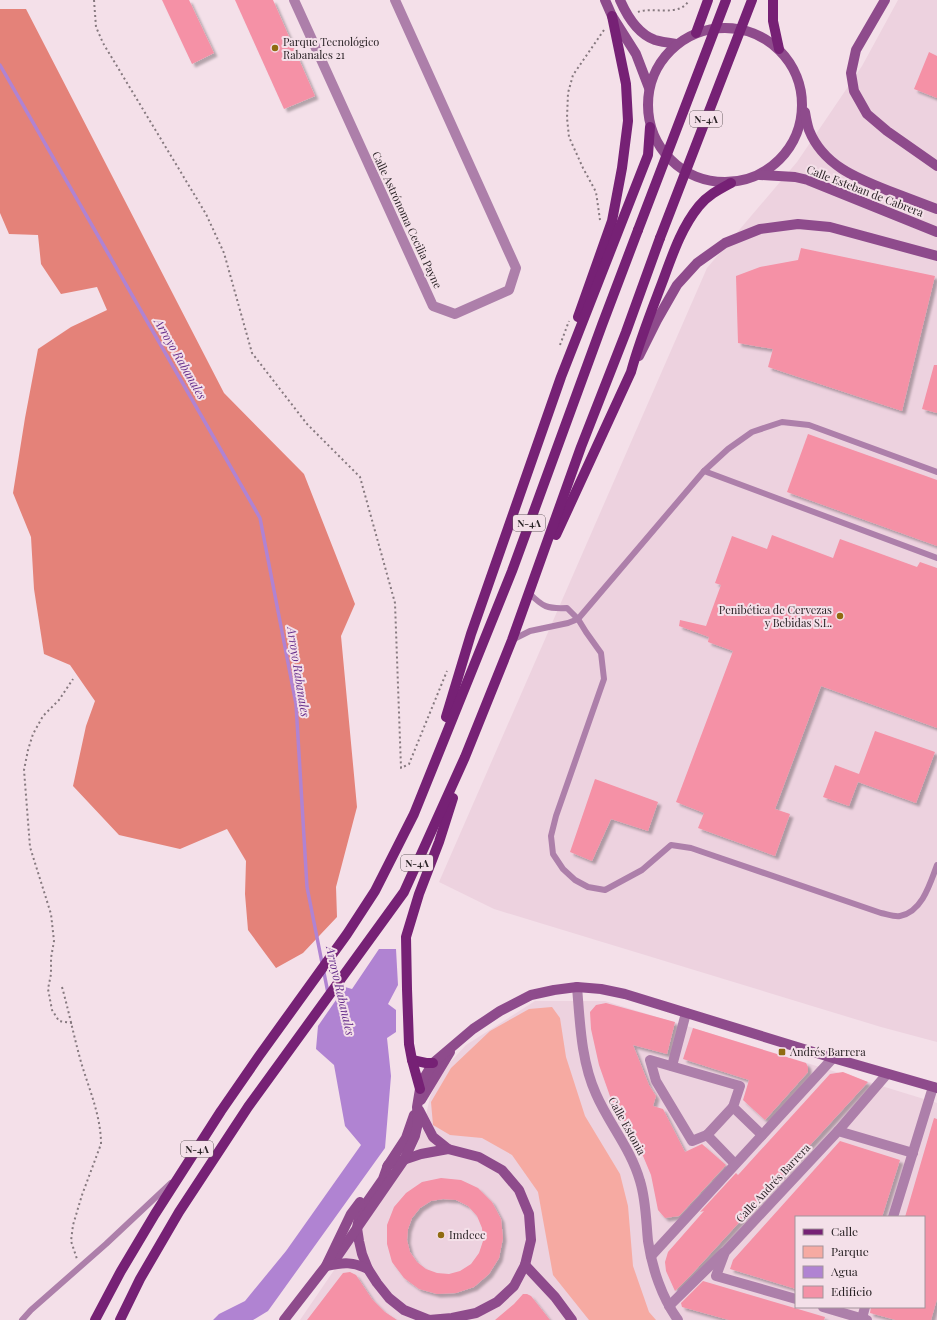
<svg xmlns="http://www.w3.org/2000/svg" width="937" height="1320" font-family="'Playfair Display',serif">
  <defs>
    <filter id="shadow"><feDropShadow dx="3.5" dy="3.5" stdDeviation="1" flood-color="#0004"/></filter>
  </defs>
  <rect width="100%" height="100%" fill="#f4e0e9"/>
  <g fill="#edd2df" fill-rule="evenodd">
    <path d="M898 0H937V1042L881 1027 494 909 439 882 707 268 797 162 862 66Z"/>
    <path d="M535 1001H605L937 1103V1320H300L414 1153 423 1129 430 1097 442 1071 466 1045ZM796 1217H924V1307H796Z"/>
  </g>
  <path fill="#f6aaa2" d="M552 1007 560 1018 566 1057 585 1116 620 1174 628 1206 633 1266 649 1312 656 1320H589L553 1275 538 1192 512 1155 482 1138 450 1135 433 1125 431 1102 451 1068 490 1031 529 1009Z"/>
  <path fill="#e48279" d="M0 9H26L224 393 304 474 355 604 341 636 357 807 336 887 337 917 303 953 276 968 248 930 245 894 246 861 227 829 180 849 119 835 73 786 86 726 95 701 70 665 44 654 34 589 31 537 13 493 25 418 38 349 71 327 107 310 97 287 61 294 41 264 38 235 9 234 0 213Z"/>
  <path fill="#b083d2" d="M379 949H396L398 985 388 1004 396 1010V1032L387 1038 391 1076 385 1148 268 1311 253 1320H213L219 1314 245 1301 286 1251 361 1145 345 1126 334 1065 316 1049 318 1026 345 987 352 989Z"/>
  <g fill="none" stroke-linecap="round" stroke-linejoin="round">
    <path stroke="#b083d2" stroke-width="3.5" d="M0 65 260 518 296 704 307 887 328 993"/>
  </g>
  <g fill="#f591a6" fill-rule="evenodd" filter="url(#shadow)">
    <path d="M162 0H189L214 53 192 64Z"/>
    <path d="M235 0H273L315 96 284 109Z"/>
    <path d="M929 52 937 56V98L914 89Z"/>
    <path d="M801 248 935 276 902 411 768 367 773 349 738 343 736 276 760 267 798 260Z"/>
    <path d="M934 365H937V413L922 409Z"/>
    <path d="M808 434 937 480V546L787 492Z"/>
    <path d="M772 535 833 558 840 539 917 567 920 562 937 568V728L821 686 775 809 790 814 775 856 698 828 704 813 676 802 733 651 708 642 709 637 679 626 680 620 706 626 721 585 715 583 732 536 767 549Z"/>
    <path d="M875 731 935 752 916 803 858 782 849 806 823 797 835 765 859 774Z"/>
    <path d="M595 779 658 802 648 831 611 819 592 861 570 852Z"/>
    <path d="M606 1003 675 1022 667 1054 633 1045 649 1085 656 1096 653 1106 663 1109 685 1152 702 1144 726 1165 679 1216 665 1218 658 1210 651 1175 638 1144 611 1099 599 1065 591 1029 590 1012 596 1005Z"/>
    <path d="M693 1028 806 1063 808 1067V1072L765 1120 743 1100 749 1080 683 1059Z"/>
    <path d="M843 1072 868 1082 689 1277 675 1291 666 1271 665 1262 668 1252 704 1211 700 1212 736 1173 738 1175 830 1074Z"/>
    <path d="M934 1118 937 1119V1299L931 1320H896L870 1313 871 1307H924V1217H905Z"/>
    <path d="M840 1141 900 1160 882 1217H796V1289L730 1269 733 1260Z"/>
    <path d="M441 1178 461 1180 478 1188 492 1202 501 1219 503 1238 499 1258 489 1274 474 1287 456 1293 437 1294 419 1289 404 1278 392 1262 387 1244V1225L394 1207 406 1193 422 1182ZM443 1199 456 1200 468 1206 477 1216 482 1228 483 1241 479 1253 471 1264 460 1271 449 1274 437 1273 426 1269 417 1262 410 1252 407 1240 408 1229 412 1218 420 1208 431 1201Z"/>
    <path d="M350 1272 356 1275 372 1299 385 1312 397 1320H307L343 1273Z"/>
    <path d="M703 1281 825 1317 824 1320H729L682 1307 681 1303Z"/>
    <path d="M523 1294H527L531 1296 550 1320H495L514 1304Z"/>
  </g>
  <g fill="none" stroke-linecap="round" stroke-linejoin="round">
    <g stroke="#86797f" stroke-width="2" stroke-dasharray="2 3" stroke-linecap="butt">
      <path d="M94 0 96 27 103 43 206 214 224 253 252 353 307 424 360 477 395 603 401 768 409 764 447 671"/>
      <path d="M638 12C652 6 680 18 689 0"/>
      <path d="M600 220 596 192 583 168 569 137 567 118 568 93 573 75 604 30"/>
      <path d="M560 345 569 321"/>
      <path d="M62 987C69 1012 74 1037 81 1062 89 1089 101 1116 101 1144L82 1195 73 1225 71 1241 77 1259"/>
      <path d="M72 1023 59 1021 52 1010 48 989 51 974V958L54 941 51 914 30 847 24 770 28 750 33 734 43 716 59 700 73 679"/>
    </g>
    <g stroke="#ad7faa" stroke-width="6">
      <path d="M704 471 937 558"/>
      <path d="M529 593C543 607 547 609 567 608L578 619 704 471 728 449 752 432 782 422 809 425 937 472"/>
      <path d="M512 640 530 631 568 623 578 619 586 632 601 653 604 679 556 816 551 836 553 854 563 869 575 880 588 887 605 890 642 870 671 845 691 848 881 913C887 914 894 917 900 916 922 912 930 884 937 865"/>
      <path d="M22 1320 31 1310 106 1244 171 1183"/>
    </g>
    <g stroke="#ad7faa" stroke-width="10">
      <path d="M294 0 433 306 455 314 509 290 516 268 395 0"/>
      <path d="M577 987C580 1022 581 1061 596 1094 609 1124 631 1149 640 1181 646 1200 646 1221 648 1241 652 1268 662 1298 678 1320"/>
      <path d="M672 1066 686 1013"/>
      <path d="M838 1131 887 1074"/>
      <path d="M707 1135 733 1107"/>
      <path d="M735 1164 707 1135 692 1141 656 1081 650 1060 740 1086 733 1107 762 1135"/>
      <path d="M893 1217 933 1087"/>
      <path d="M651 1256 833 1058"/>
      <path d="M796 1299 716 1276 725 1252 838 1131 913 1153"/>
      <path d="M669 1306 723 1253"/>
      <path d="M823 1307 867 1320"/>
      <path d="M862 1318 865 1307"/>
    </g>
    <g stroke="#8e4b8c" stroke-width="10">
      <path d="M605 0 612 16 636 54 649 88"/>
      <path d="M620 0C627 16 638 34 655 40 662 42 670 43 677 44"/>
      <path d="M885 0 856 50 851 73 854 91 867 114 887 131 937 166"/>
      <circle cx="725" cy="105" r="77"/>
      <path d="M805 112C806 118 807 124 809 130 823 165 856 178 889 191 905 197 921 203 937 209"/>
      <path d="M760 175 795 177 808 180 937 232"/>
      <path d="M639 356 657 320 677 285 697 263 725 243 760 229 798 224 830 227 937 256"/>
      <path d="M421 1100 450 1052"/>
      <path d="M419 1110 433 1137 448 1149"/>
      <path d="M448 1149 479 1157 502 1170 519 1190 529 1214 531 1240 525 1265 514 1286 497 1302 476 1313 452 1318 429 1320 404 1310 389 1298 377 1283 368 1269 362 1254 359 1241 357 1228 360 1212 383 1179 388 1165 421 1154Z"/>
      <path d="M387 1167 406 1138 414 1115"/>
      <path d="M525 1265 555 1297 572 1320"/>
      <path d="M326 1266 337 1257 404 1160 415 1136 418 1123 417 1107 420 1089 424 1078 433 1063 473 1029 500 1011 531 995 554 990 577 987 601 989 625 994 833 1058 937 1088"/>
      <path d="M327 1266C344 1262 353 1262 368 1269"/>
      <path d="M284 1320 326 1266 351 1214 360 1202"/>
    </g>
    <g stroke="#762175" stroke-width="10">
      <path d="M773 0V21L779 49"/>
      <path d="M696 33 708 0"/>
      <path d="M578 317 612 221 622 168 628 121 626 84 612 16"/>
      <path d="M556 535 631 372C639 342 651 312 662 283 672 256 681 228 699 206 708 195 720 189 731 183"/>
      <path d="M446 717 471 634 561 377 648 155 650 127"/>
      <path d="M412 1060 426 1063H433"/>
      <path d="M420 1089 412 1060 409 1044 407 989 406 937 419 894 439 842 453 798"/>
      <path d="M95 1320 121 1271 155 1214 221 1111 259 1056 347 934 375 891 414 814 512 571 602 325 638 230"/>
      <path d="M120 1320 140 1279 179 1212 248 1107 404 892 465 757 512 640 581 447 626 332 660 238"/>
    </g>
    <g stroke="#762175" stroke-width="10">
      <path d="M638 230 726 0"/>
      <path d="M660 238 752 0"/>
    </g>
  </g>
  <g fill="#906b11" stroke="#f4e0e9" stroke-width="1.5">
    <circle cx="275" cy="48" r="4"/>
    <circle cx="840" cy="616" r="4"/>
    <rect x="778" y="1048" width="8" height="8" rx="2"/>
    <circle cx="441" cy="1235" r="4"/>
  </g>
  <g text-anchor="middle" stroke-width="4" stroke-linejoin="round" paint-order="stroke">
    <g fill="#f4e0e9" stroke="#675c60" stroke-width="1">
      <rect x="690" y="111" width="32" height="16" rx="3"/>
      <rect x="513" y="515" width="32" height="16" rx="3"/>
      <rect x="401" y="855" width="32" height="16" rx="3"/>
      <rect x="181" y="1141" width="32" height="16" rx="3"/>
    </g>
    <g font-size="10" font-weight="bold" fill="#2a2326">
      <text x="706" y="123">N-4A</text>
      <text x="529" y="527">N-4A</text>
      <text x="417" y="867">N-4A</text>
      <text x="197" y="1153">N-4A</text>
    </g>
    <g font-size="11" fill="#2a2326" stroke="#f4e0e9" text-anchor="start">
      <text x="283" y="46">Parque Tecnológico<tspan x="283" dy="13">Rabanales 21</tspan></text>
      <text x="832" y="614" text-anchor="end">Penibética de Cervezas<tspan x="832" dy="13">y Bebidas S.L.</tspan></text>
      <text x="790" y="1056">Andrés Barrera</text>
      <text x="449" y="1239">Imdeec</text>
    </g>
    <g font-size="11" fill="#2a2326" stroke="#f4e0e9">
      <text transform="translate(865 191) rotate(21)" y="4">Calle Esteban de Cabrera</text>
      <text transform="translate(407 220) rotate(65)" y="4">Calle Astrónoma Cecilia Payne</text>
      <text transform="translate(627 1126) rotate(61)" y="4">Calle Estonia</text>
      <text transform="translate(773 1183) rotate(-47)" y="4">Calle Andrés Barrera</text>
    </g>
    <g font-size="12" font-style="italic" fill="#662d8b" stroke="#f4e0e9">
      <text transform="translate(180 359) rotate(60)" y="4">Arroyo Rabanales</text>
      <text transform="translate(298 672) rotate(81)" y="4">Arroyo Rabanales</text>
      <text transform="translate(340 991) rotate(77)" y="4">Arroyo Rabanales</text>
    </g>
  </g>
  <rect x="795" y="1216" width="130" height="92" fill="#f4e0e9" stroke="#a3949b"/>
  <rect x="803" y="1229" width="20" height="6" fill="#762175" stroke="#a3949b"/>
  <text x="831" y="1236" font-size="12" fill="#2a2326">Calle</text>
  <rect x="803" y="1246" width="20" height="12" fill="#f6aaa2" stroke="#a3949b"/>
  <text x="831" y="1256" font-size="12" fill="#2a2326">Parque</text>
  <rect x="803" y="1266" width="20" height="12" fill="#b083d2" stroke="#a3949b"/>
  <text x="831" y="1276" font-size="12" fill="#2a2326">Agua</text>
  <rect x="803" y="1286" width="20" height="12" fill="#f591a6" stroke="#a3949b"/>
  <text x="831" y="1296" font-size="12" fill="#2a2326">Edificio</text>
</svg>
